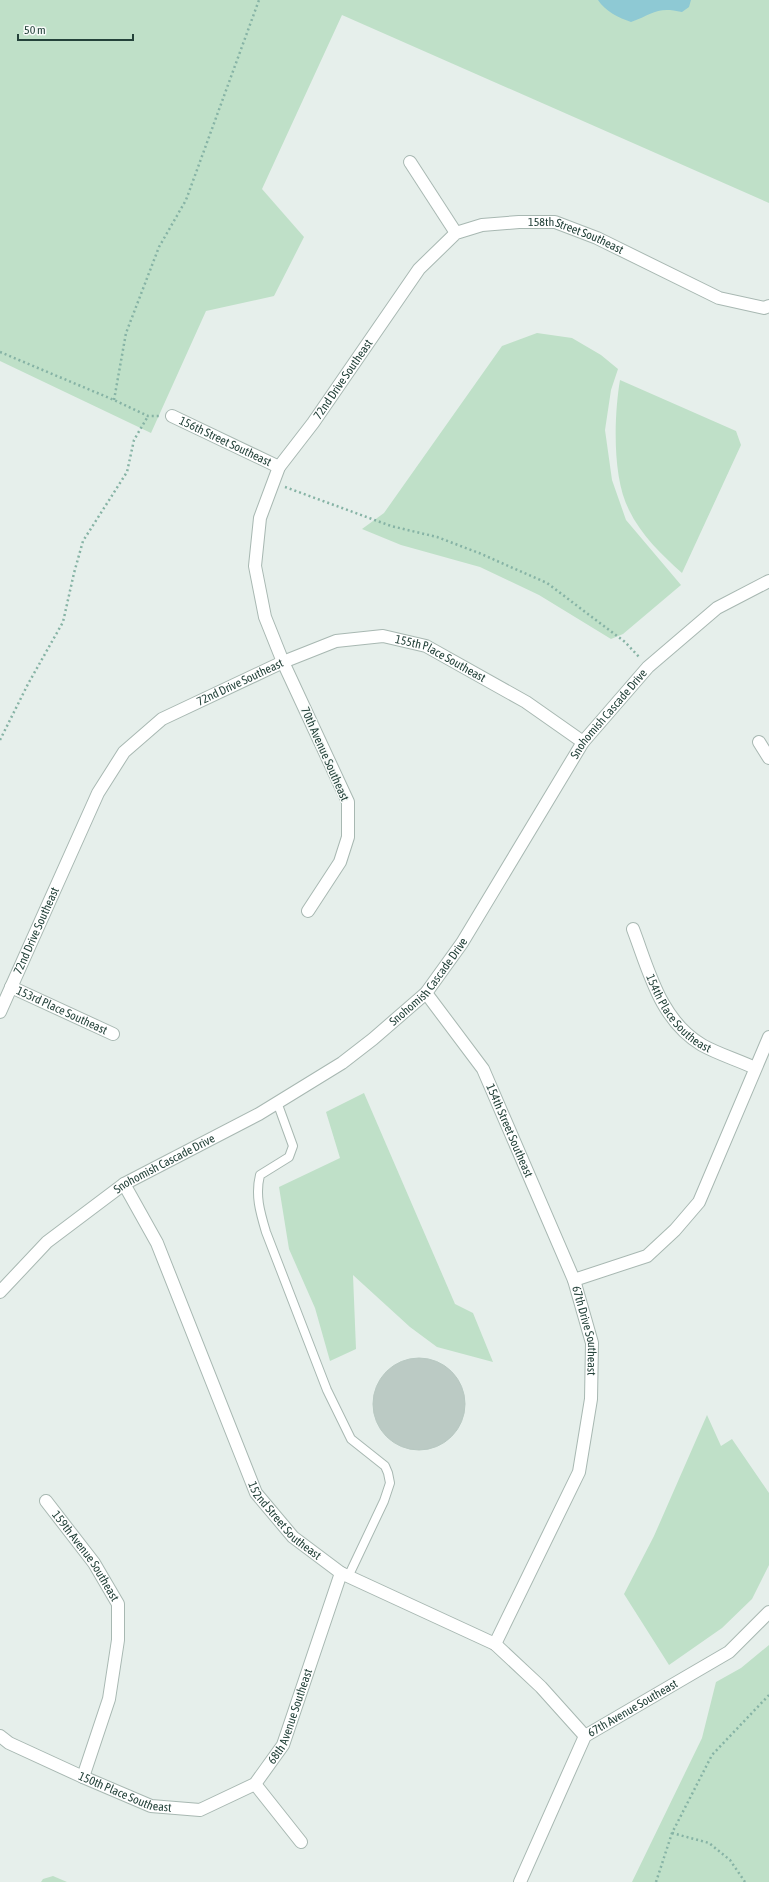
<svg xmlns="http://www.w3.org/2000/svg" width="769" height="1882" font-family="'Asap Condensed',sans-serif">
  <rect width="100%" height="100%" fill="#e6efeb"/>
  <g fill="#bfe0c8">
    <path d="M0 0H769V203L342 15 262 189 304 237 274 296 206 311 151 433 0 361Z"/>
    <path d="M537 333 572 338 601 355 618 369 611 390 605 430 612 480 626 520 681 585 623 634 611 639 539 595 480 567 401 545 362 529 384 513 502 346Z"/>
    <path d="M620 380 736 431 741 445 682 573C662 555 641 535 629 510 612 477 614 416 620 380Z"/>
    <path d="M364 1093 455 1304 473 1313 493 1362 437 1347 410 1327 353 1275 356 1349 330 1361 315 1308 289 1249 279 1187 340 1158 326 1112Z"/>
    <path d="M707 1415 721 1446 732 1439 769 1493V1565L752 1599 722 1628 669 1665 624 1594 654 1536Z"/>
    <path d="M769 1645V1882H632L702 1738 716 1682 741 1668Z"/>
    <path d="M53 1876 67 1882H41L43 1879Z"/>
  </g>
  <path fill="#8ec9d4" d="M598 0H691L689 7 682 12C657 6 653 14 631 22 619 18 605 11 598 0Z"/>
  <circle fill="#bbcac4" stroke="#b8c9c2" cx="419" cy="1404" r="46"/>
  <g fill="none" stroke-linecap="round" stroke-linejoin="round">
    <g stroke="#a8b8b2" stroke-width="10">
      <path id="service" d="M277 1102 293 1146 289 1157 260 1175C255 1195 260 1212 266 1232L327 1390 351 1439 385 1466 388 1473 390 1483 384 1501 348 1577"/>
    </g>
    <g stroke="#a8b8b2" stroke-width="14">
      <g id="minor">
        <path d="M410 162 456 233"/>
        <path id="s1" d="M172 416 279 467"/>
        <path d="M759 742 769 758"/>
        <path id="s2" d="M308 911 340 862 348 837V802L283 662 265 617 255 566 260 518 279 467 313 423 419 269 456 233 482 225 519 222H555L597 238 719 298 764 308 769 306"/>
        <path id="s3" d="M633 929C649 971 660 1020 702 1045 718 1054 738 1060 755 1068"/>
        <path id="s4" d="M11 987 113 1034"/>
        <path id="s5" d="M426 993 483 1069 574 1280 592 1343 591 1399 579 1472 495 1644"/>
        <path id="s6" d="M0 1012 98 793 124 752 162 719 283 662 336 641 383 636 426 646 526 702 583 742"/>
        <path id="s7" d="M124 1184 157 1243 256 1493 293 1537 341 1573 495 1644 541 1687 585 1736"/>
        <path d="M574 1280 647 1256 675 1230 699 1202 769 1037"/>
        <path id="s8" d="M46 1501 94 1563 118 1604V1640L109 1699 83 1777"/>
        <path id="s9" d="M0 1736 9 1743 83 1777 151 1806 200 1810 255 1784 283 1745 341 1573"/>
        <path d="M255 1784 301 1842"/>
        <path id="s10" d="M520 1882 585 1736 729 1652 769 1612"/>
      </g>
    </g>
    <g stroke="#a8b8b2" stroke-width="14">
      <g id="tertiary">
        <path id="s11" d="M0 1292 47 1242 124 1184 259 1114 342 1063 373 1039 426 993 462 943 583 742 648 667 717 608 769 581"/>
      </g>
    </g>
    <g stroke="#86b3a5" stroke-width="2.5" stroke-dasharray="2 3" stroke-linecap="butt">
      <path d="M0 352 114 400 148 416H160"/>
      <path d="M114 400 126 333 159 247 186 200 259 0"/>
      <path d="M285 487 391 526 437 537 479 553 547 583 625 642 640 658"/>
      <path d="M0 740 28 684 63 622 74 573 83 541 127 472 134 440 148 416"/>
      <path d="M672 1833 709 1843 730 1860 745 1882"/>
      <path d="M656 1882 672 1833 712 1755 769 1695"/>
    </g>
    <use href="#service" stroke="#fff" stroke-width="8"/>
    <use href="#minor" stroke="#fff" stroke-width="12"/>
    <use href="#tertiary" stroke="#fff" stroke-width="12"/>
  </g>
  <g text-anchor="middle" stroke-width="3" stroke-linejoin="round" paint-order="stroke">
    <g font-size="12" fill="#24423a" stroke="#f7fbf9">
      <text dy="4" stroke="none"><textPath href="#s2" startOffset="895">158th Street Southeast</textPath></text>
      <text dy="4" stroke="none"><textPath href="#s2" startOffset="586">72nd Drive Southeast</textPath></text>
      <text dy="4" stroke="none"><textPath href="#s1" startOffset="59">156th Street Southeast</textPath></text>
      <text dy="4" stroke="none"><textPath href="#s6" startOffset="639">155th Place Southeast</textPath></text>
      <text dy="4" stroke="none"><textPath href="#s6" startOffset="425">72nd Drive Southeast</textPath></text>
      <text dy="4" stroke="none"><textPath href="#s11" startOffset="858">Snohomish Cascade Drive</textPath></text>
      <text transform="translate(325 754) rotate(66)" y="4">70th Avenue Southeast</text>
      <text dy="4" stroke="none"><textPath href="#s6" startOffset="89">72nd Drive Southeast</textPath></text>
      <text dy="4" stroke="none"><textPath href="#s11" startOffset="534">Snohomish Cascade Drive</textPath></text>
      <text dy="4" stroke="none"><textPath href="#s3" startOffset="98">154th Place Southeast</textPath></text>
      <text dy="4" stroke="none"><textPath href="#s4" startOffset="56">153rd Place Southeast</textPath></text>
      <text dy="4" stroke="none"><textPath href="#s5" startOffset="162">154th Street Southeast</textPath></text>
      <text dy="4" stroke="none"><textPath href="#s11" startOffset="210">Snohomish Cascade Drive</textPath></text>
      <text dy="4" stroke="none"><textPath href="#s5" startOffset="377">67th Drive Southeast</textPath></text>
      <text dy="4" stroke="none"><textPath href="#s7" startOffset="376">152nd Street Southeast</textPath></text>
      <text dy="4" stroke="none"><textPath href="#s8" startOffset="68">159th Avenue Southeast</textPath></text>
      <text dy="4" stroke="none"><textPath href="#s10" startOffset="215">67th Avenue Southeast</textPath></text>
      <text dy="4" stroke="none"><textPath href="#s9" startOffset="354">68th Avenue Southeast</textPath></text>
      <text dy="4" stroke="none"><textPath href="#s9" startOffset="138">150th Place Southeast</textPath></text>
    </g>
  </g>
  <path d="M18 34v6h115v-6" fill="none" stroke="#24423a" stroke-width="2"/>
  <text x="24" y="34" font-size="12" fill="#24423a" stroke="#f7fbf9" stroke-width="3" paint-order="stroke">50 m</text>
</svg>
